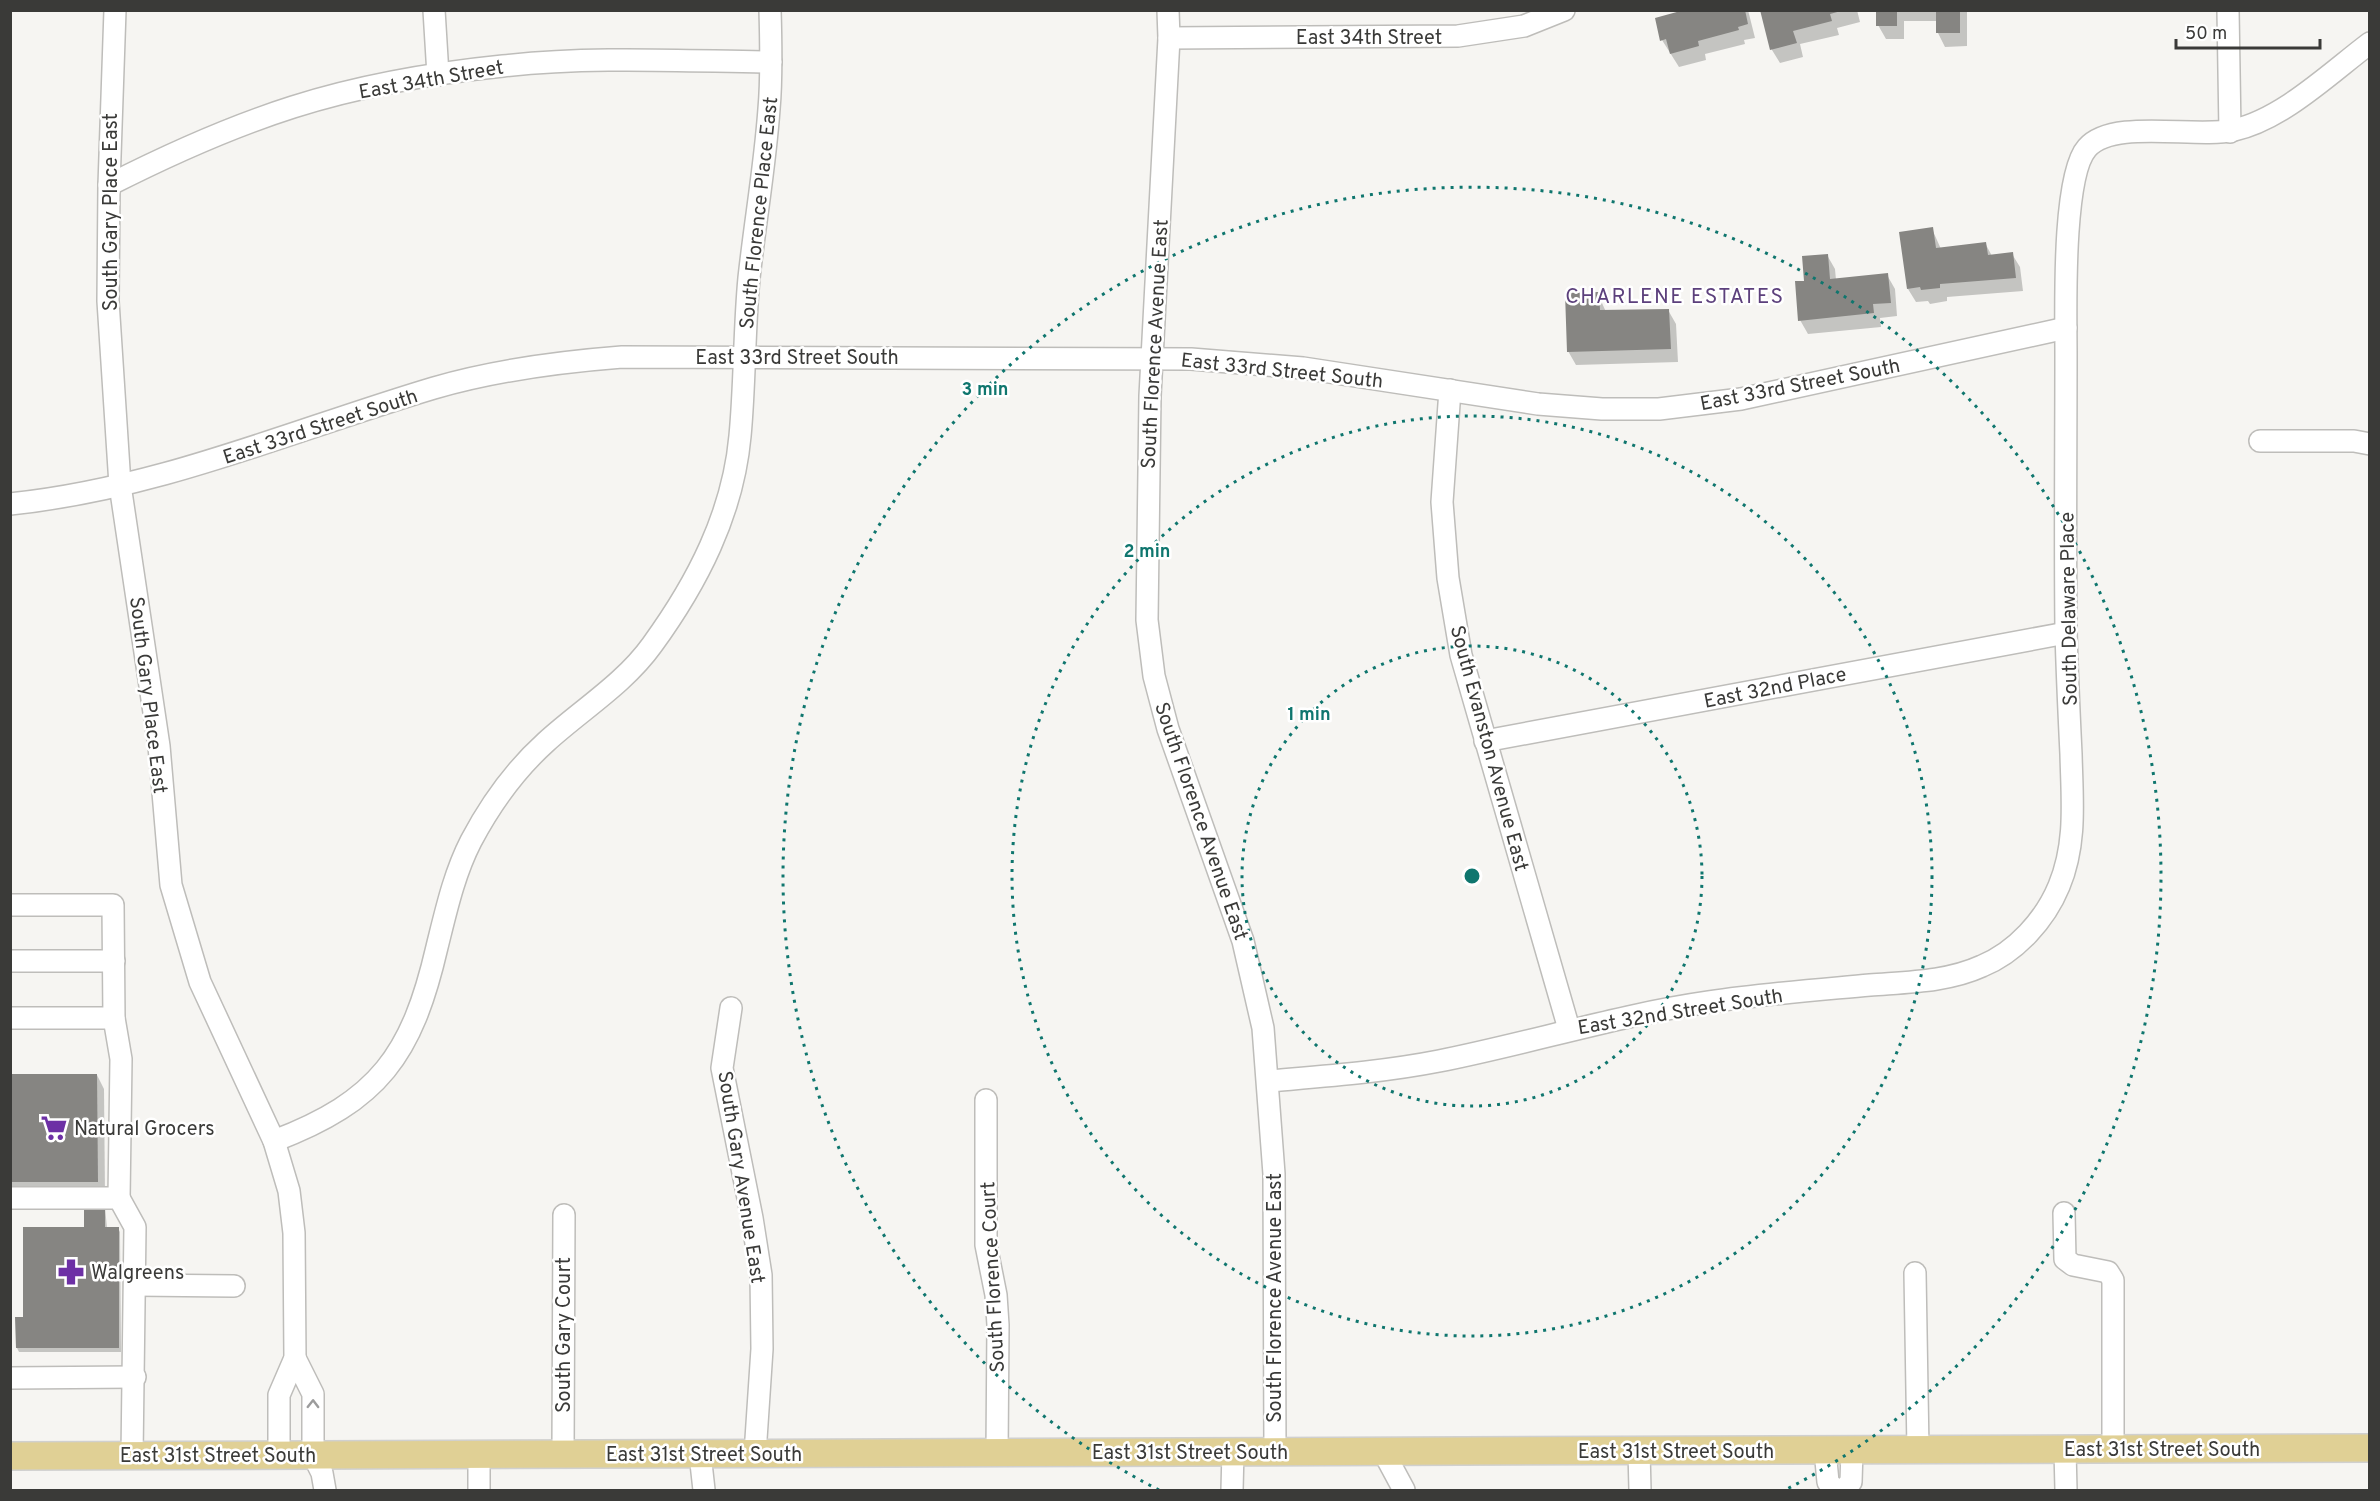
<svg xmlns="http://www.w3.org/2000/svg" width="2380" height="1501" font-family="Overpass,sans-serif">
  <rect width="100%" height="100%" fill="#f6f5f2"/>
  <g fill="#0003">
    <path d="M1690 10H1748L1755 38 1744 40 1745 44 1705 54 1706 60 1679 67 1662 40Z"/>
    <path d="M1762 10H1857L1860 22 1837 28 1839 35 1800 44 1803 57 1780 63 1772 50Z"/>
    <path d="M1877 10H1967V46L1945 47 1938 33 1937 21H1904V39H1886L1878 25Z"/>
    <path d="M1932 229 1941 249 1985 243 1992 256 2012 254 2020 267 2023 291 1947 297V301L1930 304 1928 301 1916 302 1908 289Z"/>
    <path d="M1827 255 1835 269 1836 280 1887 275 1895 289 1897 316 1880 318 1881 327 1808 334 1800 320Z"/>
    <path d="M1598 294 1606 312 1668 310 1676 324 1678 362 1576 365 1568 351Z"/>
    <path d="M97 1075 104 1089 105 1195H10V1076Z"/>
    <path d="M105 1207 107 1228H118L120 1232 121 1352H19L17 1348 25 1319 85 1228Z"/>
  </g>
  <g fill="#868582">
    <path d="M1684 10H1745L1748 24 1738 27 1739 30 1698 41 1699 46 1670 54 1666 39 1660 41 1655 18Z"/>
    <path d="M1760 10H1841V11L1830 14 1832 21 1793 31 1797 43 1770 50Z"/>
    <rect x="1876" y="10" width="21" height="16"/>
    <rect x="1936" y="10" width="24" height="23"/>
    <path d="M1933 227 1936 248 1986 242 1988 255 2013 252 2016 278 1940 284V288L1921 290 1920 287 1907 289 1899 232Z"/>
    <path d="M1828 254 1830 279 1888 273 1891 303 1873 304 1874 313 1798 321 1795 281H1804L1802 256Z"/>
    <path d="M1599 292 1600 310 1669 309 1671 349 1567 352 1565 293Z"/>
    <path d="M10 1074H97L98 1182H10Z"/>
    <path d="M84 1206H105V1227H119V1348H16L15 1317H23V1227H84Z"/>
  </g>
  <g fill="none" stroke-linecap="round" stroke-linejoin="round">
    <g stroke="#bebdba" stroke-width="24">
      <g id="minor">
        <path d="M115 10 109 185 108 301 120 485 159 746 171 885 200 982 274 1141 289 1191 294 1233 295 1358 279 1395V1455"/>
        <path d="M434 10 438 75"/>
        <path d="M1168 10 1169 38 1150 396 1147 620 1154 676 1168 729 1243 941 1263 1028 1274 1174 1275 1451"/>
        <path d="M2228 10 2230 132"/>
        <path d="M1169 38 1458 36 1524 26 1564 10"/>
        <path d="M109 185C168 155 230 127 293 107 359 86 434 73 503 66 591 56 682 61 771 62"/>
        <path d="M1450 390 1442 502 1448 578 1461 655 1569 1029"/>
        <path d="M2260 441H2354L2370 444"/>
        <path d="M10 504C158 489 293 430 434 388 495 370 558 362 622 357L1191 359 1303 368 1538 404 1602 409H1659L1741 399 2066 328"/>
        <path d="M1485 741 2066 633"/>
        <path d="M10 905H113L114 1018 121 1059 119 1198"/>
        <path d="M10 961H114"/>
        <path d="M731 1008 722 1068 752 1218 761 1275 762 1349 755 1454"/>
        <path d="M10 1018H114"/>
        <path d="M1269 1081C1326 1076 1383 1072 1439 1061 1530 1043 1618 1015 1709 1002 1762 994 1816 990 1870 985 1907 982 1947 982 1982 966 2016 952 2045 920 2059 886 2077 843 2072 799 2071 754 2069 713 2067 672 2066 630 2065 538 2066 446 2066 354 2066 312 2062 176 2087 148 2113 118 2196 139 2234 130 2283 119 2330 73 2370 43"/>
        <path d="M986 1100V1245L996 1295 998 1325 997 1453"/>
        <path d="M274 1141C379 1101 412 1055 437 947 446 911 454 874 471 841 490 805 515 770 546 742 581 710 624 684 652 645 697 583 733 514 740 436 745 384 744 331 749 278 755 222 765 166 769 109 772 76 771 43 770 10"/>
        <path d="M10 1198H119L135 1227 132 1456"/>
        <path d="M2064 1213 2065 1259 2073 1265 2108 1272 2113 1280V1450"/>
        <path d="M1915 1273 1918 1450"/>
        <path d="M135 1285 234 1286"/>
        <path d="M295 1358 313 1394V1455L322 1473 325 1490"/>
        <path d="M10 1378 135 1377"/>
        <path d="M1825 1450 1828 1482 1835 1490"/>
        <path d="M2065 1450 2066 1490"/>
        <path d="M1383 1451 1404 1490"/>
        <path d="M1639 1451 1640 1490"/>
        <path d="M479 1454V1490"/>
        <path d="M563 1454 564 1215"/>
        <path d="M700 1454 704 1490"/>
        <path d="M1232 1490 1233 1451"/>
        <path d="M1843 1490 1851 1482 1852 1450"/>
      </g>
    </g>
    <g stroke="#d0d0cf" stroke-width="30">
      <path id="major" d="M10 1456 2370 1448"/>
    </g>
    <use href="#minor" stroke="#fff" stroke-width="21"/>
    <use href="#major" stroke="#e0d095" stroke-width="27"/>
  </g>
  <defs><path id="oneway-chevron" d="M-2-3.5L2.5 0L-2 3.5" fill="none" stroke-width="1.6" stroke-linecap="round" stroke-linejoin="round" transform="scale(1.5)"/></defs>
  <use stroke="#9c9c9c" href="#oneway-chevron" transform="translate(313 1404) rotate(-89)"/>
  <g fill="none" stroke="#0f766e" stroke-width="3" stroke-dasharray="3 6">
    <circle cx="1472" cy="876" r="230"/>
    <circle cx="1472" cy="876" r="460"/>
    <path d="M1159 1490A689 689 0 1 1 1785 1490"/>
  </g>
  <defs>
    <g id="supermarket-bare" transform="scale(2.07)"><path d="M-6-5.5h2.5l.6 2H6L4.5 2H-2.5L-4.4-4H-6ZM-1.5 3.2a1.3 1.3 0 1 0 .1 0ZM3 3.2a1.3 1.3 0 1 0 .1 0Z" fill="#6d30a5" stroke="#fff" stroke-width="2.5" paint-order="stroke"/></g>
    <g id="pharmacy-bare" transform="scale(2.07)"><path d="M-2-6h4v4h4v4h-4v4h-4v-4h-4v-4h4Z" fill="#6d30a5" stroke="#fff" stroke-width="2.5" paint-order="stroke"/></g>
  </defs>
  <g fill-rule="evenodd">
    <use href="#supermarket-bare" x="54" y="1128"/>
    <use href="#pharmacy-bare" x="71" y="1272"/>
  </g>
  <g text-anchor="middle" stroke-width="5" stroke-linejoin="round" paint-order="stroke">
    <g font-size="20" fill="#3a3a38" stroke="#fff">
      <text x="1369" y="44">East 34th Street</text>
      <text transform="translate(431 79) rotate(-10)" y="7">East 34th Street</text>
      <text transform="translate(110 212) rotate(-90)" y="7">South Gary Place East</text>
      <text transform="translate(758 213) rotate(-84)" y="7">South Florence Place East</text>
      <text transform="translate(1154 344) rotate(-87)" y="7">South Florence Avenue East</text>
      <text x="797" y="364">East 33rd Street South</text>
      <text transform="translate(1282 370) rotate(6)" y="7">East 33rd Street South</text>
      <text transform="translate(1800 384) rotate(-11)" y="7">East 33rd Street South</text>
      <text transform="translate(320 426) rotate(-18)" y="7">East 33rd Street South</text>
      <text transform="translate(2068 609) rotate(-91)" y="7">South Delaware Place</text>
      <text transform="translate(1775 687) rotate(-11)" y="7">East 32nd Place</text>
      <text transform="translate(149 695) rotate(83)" y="7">South Gary Place East</text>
      <text transform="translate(1490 748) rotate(75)" y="7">South Evanston Avenue East</text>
      <text transform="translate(1202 821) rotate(71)" y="7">South Florence Avenue East</text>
      <text transform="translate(1680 1011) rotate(-9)" y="7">East 32nd Street South</text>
      <text transform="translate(742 1177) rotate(81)" y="7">South Gary Avenue East</text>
      <text transform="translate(992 1277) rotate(-93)" y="7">South Florence Court</text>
      <text transform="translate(1274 1298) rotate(-90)" y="7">South Florence Avenue East</text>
      <text transform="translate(563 1335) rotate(-90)" y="7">South Gary Court</text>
      <text x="2162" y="1456">East 31st Street South</text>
      <text x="1676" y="1458">East 31st Street South</text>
      <text x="1190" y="1459">East 31st Street South</text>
      <text x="704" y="1461">East 31st Street South</text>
      <text x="218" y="1462">East 31st Street South</text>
    </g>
    <g font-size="20" fill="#3a3a38" stroke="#fff" text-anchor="start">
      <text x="74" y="1135">Natural Grocers</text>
      <text x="91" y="1279">Walgreens</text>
    </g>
    <g font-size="21" letter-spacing="1.5" fill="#5c407c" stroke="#fff">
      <text x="1675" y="303">CHARLENE ESTATES</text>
    </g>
  </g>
  <circle cx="1472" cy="876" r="9" fill="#0f766e" stroke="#fff" stroke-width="3"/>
  <g font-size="18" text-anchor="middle" font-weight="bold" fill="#0f766e" stroke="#fff" stroke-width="5" stroke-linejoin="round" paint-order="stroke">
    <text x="985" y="395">3 min</text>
    <text x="1147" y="557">2 min</text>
    <text x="1309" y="720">1 min</text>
  </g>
  <rect width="2380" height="1501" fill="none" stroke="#3a3a38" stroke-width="24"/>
  <path d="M2176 39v9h144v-9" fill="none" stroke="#3a3a38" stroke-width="3"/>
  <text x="2185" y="39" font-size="18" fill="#3a3a38" stroke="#ffffff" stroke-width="4.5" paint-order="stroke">50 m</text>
</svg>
